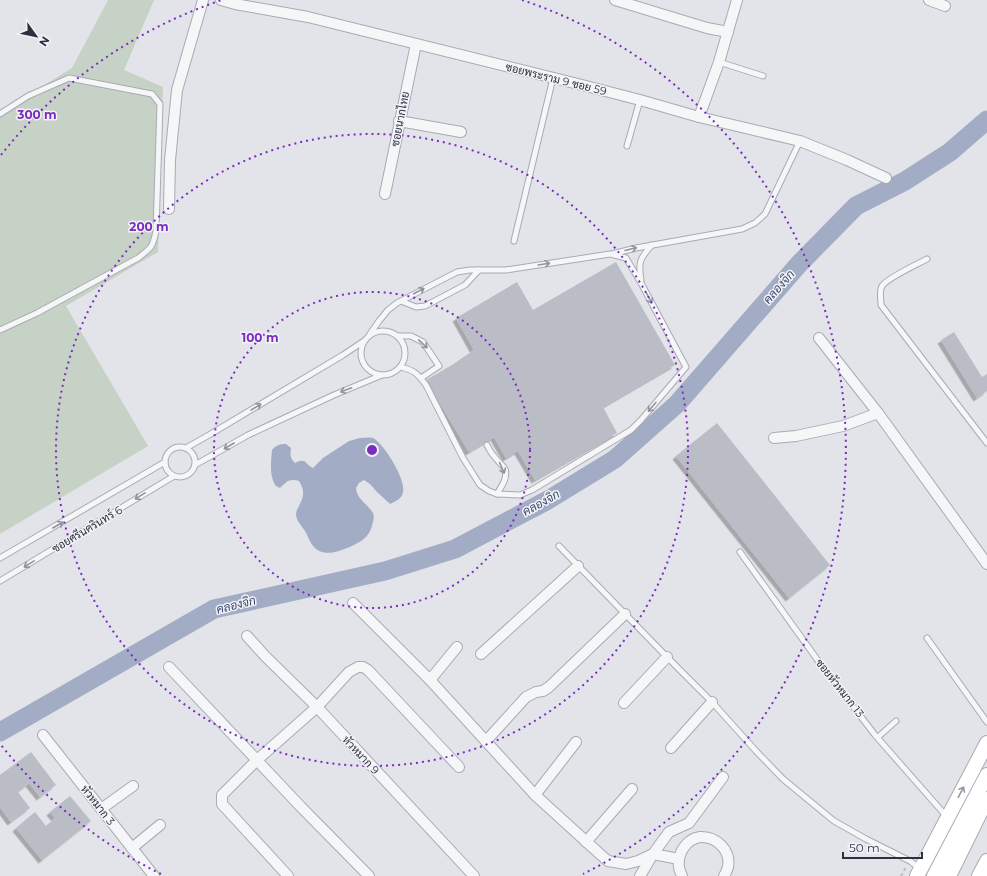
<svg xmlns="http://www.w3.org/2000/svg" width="987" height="876" font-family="Montserrat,Sarabun,sans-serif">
  <defs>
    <filter id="shadow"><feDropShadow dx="-3.5" dy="3.5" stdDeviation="0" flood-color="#0004"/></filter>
  </defs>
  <rect width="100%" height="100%" fill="#e3e4e9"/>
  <path fill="#c6d2c5" d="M108 0H154L124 70 163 87 158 252 66 306 148 446 0 534V112L72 68Z"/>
  <path fill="#a2adc5" d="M360 438C364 438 369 437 373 438 384 444 406 479 403 492 402 499 396 501 390 504L377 492 370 484 364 480 359 483 356 488C357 500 368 504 373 513 374 516 374 519 373 522 370 536 364 540 352 546 340 551 324 558 314 547 310 543 308 536 305 531 302 526 297 522 296 515 296 512 297 509 299 506 304 496 305 491 299 481 288 478 287 482 280 488L276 486C269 476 271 462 272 450 276 445 280 444 286 444L291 448C290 454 290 459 295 463 307 457 305 465 313 468L323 458 349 441Z"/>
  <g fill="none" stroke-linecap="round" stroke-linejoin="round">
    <path stroke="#a2adc5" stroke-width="19" d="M0 732 214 609 385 571 455 549 548 500 615 459 677 404 799 264 856 206 905 181 950 152 987 120"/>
  </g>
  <g fill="#bbbdc6" filter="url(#shadow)">
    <path d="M616 262 675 365 603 407 617 433 535 480 518 451 506 458 494 437 469 452 426 380 452 365 474 350 456 318 517 282 533 310Z"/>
    <path d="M954 332 982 377 987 374V391L977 398 941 340Z"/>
    <path d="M717 423 830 565 789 598 676 456Z"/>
    <path d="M31 752 56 785 40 797 29 783 18 792 30 808 11 822 0 807V775Z"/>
    <path d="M70 796 91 821 42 860 16 828 35 812 46 826 55 818 50 812Z"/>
  </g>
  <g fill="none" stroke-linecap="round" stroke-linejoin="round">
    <g stroke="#a9aab3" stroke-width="7">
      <g id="service">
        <path d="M719 62 763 76"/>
        <path d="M0 114 28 96 69 78 152 94 160 104 156 231C153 247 151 248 138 258L37 313 0 330"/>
        <path d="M627 146 640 100"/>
        <path d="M514 241 553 78"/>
        <path d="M612 254 636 248 742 229 755 223 765 214 800 141"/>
        <path d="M927 259C918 264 887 278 882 286 879 291 881 299 881 305L987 443"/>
        <path d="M641 280C638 262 640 258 652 245"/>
        <path d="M401 301 416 307 425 306 465 285 479 270"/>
        <circle cx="383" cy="353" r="22"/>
        <path d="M370 334 379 321 388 310 397 303 457 272 470 270H506L610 254 626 258 641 283 686 367 641 420 631 430 532 490 520 495 497 494 489 491 480 485 463 458 426 385C417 373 415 371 401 367"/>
        <path d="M398 336H411L423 342 439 366 421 378"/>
        <path d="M487 445C489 449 491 453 494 456 497 461 502 464 505 469 508 478 501 487 497 494"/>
        <circle cx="180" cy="462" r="15"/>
        <path d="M186 448 209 435 343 355 364 341"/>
        <path d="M195 465 248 435 334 395 382 375"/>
        <path d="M559 546 667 657 712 702 756 751 783 779 834 821 866 839 910 861 920 869"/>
        <path d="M740 552 819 662 875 735 947 817"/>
        <path d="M0 558 165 462"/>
        <path d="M0 581 174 476"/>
        <path d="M927 638 987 722"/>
        <path d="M878 737 896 721"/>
      </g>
    </g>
    <g stroke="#a9aab3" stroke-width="12">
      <g id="minor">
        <path d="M221 0 235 4 308 17 586 86 640 100 699 117 800 141 847 160 886 178"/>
        <path d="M615 0 707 28 728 32"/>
        <path d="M929 0 945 6"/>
        <path d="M699 117 719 62 737 0"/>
        <path d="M399 121 461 132"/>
        <path d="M385 194 416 44"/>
        <path d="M169 209 170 160 177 90 203 0"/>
        <path d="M819 338 878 413 987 564"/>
        <path d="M774 438 796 436 843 426 878 413"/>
        <path d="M353 603 430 680 535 795 601 855 608 861 626 864 638 861 653 854 669 832 689 823 723 777"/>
        <path d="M247 636 265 656 317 707 474 876"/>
        <path d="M481 654 578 566"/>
        <path d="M169 667 301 807 369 876"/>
        <path d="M430 680 457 647"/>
        <path d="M624 703 667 657"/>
        <path d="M43 735 154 876"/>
        <path d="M486 741 526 697 536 692 543 691 549 687 625 614"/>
        <path d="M671 748 712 702"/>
        <path d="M535 795 576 742"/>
        <path d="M101 809 133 786"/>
        <path d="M586 842 632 789"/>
        <path d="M132 848 160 825"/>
        <path d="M288 876 222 804V795L257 760 317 707 349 672 358 667H363L368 670 459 767"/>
        <path d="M640 876 653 854 679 859"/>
        <path d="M682 876C681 873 679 870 679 867 677 854 686 839 700 837 717 836 731 851 728 867 727 870 726 873 724 876"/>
      </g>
    </g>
    <g stroke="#a9aab3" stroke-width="16">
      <g id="secondary">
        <path d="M917 876 987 743"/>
        <path d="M934 876 987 775"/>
        <path d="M949 876 987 799"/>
        <path d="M979 876 987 861"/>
      </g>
    </g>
    <path stroke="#b9bbc1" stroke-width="2" stroke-dasharray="3 3" stroke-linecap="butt" d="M901 876 906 867"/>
    <use href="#service" stroke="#f5f6f8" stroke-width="5"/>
    <use href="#minor" stroke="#f5f6f8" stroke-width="10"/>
    <use href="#secondary" stroke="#fff" stroke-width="14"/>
  </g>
  <defs><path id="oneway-shaft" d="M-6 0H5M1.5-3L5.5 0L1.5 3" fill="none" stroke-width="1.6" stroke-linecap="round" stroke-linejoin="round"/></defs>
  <g stroke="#91939c">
    <use href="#oneway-shaft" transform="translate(631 249) rotate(-14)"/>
    <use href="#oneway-shaft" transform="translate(544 264) rotate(-9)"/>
    <use href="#oneway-shaft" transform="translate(419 291) rotate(-28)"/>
    <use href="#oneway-shaft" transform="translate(649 298) rotate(62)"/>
    <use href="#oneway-shaft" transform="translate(423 344) rotate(43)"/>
    <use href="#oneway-shaft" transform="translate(346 390) rotate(159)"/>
    <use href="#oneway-shaft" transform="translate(256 407) rotate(-31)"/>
    <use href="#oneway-shaft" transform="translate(652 407) rotate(130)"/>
    <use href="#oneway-shaft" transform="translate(229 446) rotate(150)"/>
    <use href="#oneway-shaft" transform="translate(502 468) rotate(66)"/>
    <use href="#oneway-shaft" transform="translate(140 496) rotate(149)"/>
    <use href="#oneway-shaft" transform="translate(58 525) rotate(-30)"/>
    <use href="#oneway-shaft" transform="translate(29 564) rotate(149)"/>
  </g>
  <use stroke="#9698a0" href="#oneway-shaft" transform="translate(961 792) rotate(-62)"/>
  <g fill="none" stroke="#7b2cbf" stroke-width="2" stroke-dasharray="2 4">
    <circle cx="372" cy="450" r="158"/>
    <circle cx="372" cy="450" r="316"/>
    <path d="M161 874A474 474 0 0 1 1 745M1 155A474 474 0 0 1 222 0M522 0A474 474 0 0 1 583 874"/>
  </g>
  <g text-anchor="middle" stroke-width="3" stroke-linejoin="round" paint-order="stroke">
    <g font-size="11" fill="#2d3040" stroke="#f2f3f7">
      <text transform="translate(556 79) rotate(14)" y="4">ซอยพระราม 9 ซอย 59</text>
      <text transform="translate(400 119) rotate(-79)" y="4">ซอยนากไทย</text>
      <text transform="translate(87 529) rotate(-31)" y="4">ซอยศรีนครินทร์ 6</text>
      <text transform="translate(840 688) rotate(52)" y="4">ซอยหัวหมาก 13</text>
      <text transform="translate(361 755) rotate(47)" y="4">หัวหมาก 9</text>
      <text transform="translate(98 805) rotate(52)" y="4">หัวหมาก 3</text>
    </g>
    <g font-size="12" font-style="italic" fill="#3b496f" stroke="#f2f3f7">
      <text transform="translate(779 287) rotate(-49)" y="4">คลองจิก</text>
      <text transform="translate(541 503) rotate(-29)" y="4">คลองจิก</text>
      <text transform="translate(236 605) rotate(-14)" y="4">คลองจิก</text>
    </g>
  </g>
  <circle cx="372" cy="450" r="6" fill="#7b2cbf" stroke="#f2f3f7" stroke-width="2"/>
  <g font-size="12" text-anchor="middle" font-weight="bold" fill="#7b2cbf" stroke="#f2f3f7" stroke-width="3" stroke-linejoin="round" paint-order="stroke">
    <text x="37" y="119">300 m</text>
    <text x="149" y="231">200 m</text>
    <text x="260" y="342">100 m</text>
  </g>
  <g transform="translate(36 36) rotate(123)" stroke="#f2f3f7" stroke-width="3" paint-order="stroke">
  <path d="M0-3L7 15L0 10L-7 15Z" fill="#2d3040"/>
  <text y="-6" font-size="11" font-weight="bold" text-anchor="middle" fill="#2d3040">N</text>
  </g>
  <path d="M843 852v6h79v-6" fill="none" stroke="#2d3040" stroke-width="2"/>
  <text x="849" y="852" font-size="12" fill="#2d3040" stroke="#f2f3f7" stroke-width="3" paint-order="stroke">50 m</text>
</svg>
